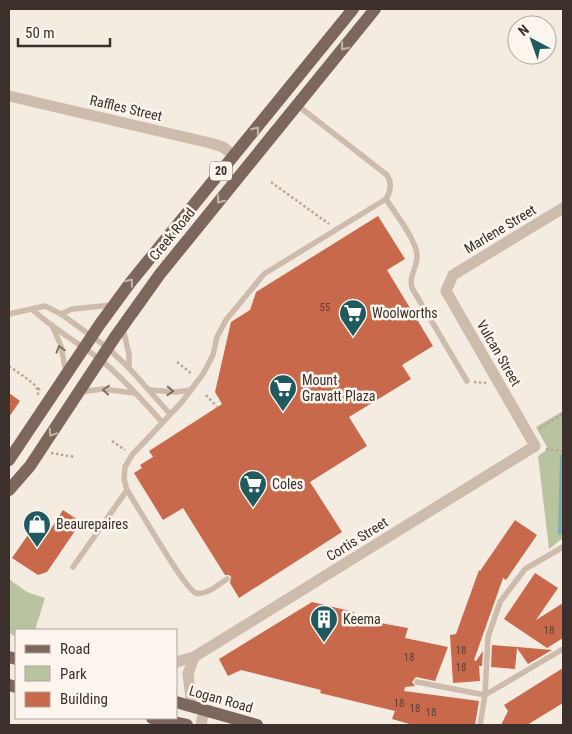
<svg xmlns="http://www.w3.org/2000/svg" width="572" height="734" font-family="'Roboto Condensed',sans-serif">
  <rect width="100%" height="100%" fill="#f4ebe1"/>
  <g fill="#b8c4a0">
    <path d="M563 411V538L549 549 538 456 548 449 536 427Z"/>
    <path d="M9 579 27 592 45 598 35 630H16V637L9 633Z"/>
  </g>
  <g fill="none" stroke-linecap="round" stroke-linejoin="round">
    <path stroke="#7fb0b2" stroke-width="4" d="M560 533 562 456"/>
  </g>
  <g fill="#c8694b">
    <path d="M378 216 405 259 387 270 433 346 402 365 411 379 349 417 367 446 310 482 342 532 239 598 230 583 231 577 229 575H225L183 508 163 520 134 473 142 468 140 465 153 457 149 451 222 404 215 392 231 322 250 310 256 292Z"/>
    <path d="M9 393 20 401 9 417Z"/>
    <path d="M63 510 81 522 47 572 38 575 12 558 32 529 45 538Z"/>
    <path d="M515 520 537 535 506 580 503 578 474 660 476 661 483 651 482 666H479L480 681 453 683 450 635 456 634 479 570 480 571Z"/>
    <path d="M535 573 558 588 536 620 563 603V638L547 648 504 619Z"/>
    <path d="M312 602 354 612 353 618 408 628 405 638 448 647 435 681 416 677 412 682 415 686 405 687 404 691 479 701 475 725H413L392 719 395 711 320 693 321 690 241 670 228 676 219 659Z"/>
    <path d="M492 645 517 647 552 650 528 664 517 648 515 669 491 667Z"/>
    <path d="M563 668V703L527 725H501L508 711 504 705Z"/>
  </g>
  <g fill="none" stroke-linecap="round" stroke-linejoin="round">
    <g stroke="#b9a596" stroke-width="2.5" stroke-dasharray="2.5 2.5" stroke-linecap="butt">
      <path d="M271 182 329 224"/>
      <path d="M177 362 192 374"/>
      <path d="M9 366 33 383 38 390"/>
      <path d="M474 382 486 383"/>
      <path d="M38 395V390L41 387"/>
      <path d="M206 395 217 407"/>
      <path d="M539 429 563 414"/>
      <path d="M112 441 125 450"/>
      <path d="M546 449 563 451"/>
      <path d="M51 453 75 457"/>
    </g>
    <g stroke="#cdbbac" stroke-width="5.5">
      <path d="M386 199C394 212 419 243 417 258 416 271 409 274 412 288L467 381"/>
      <path d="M33 310C53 329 79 343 102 361 124 379 143 401 162 422"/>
      <path d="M9 314 45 306 61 314 108 348 129 368 170 414"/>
      <path d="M61 314 72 309 112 305"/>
      <path d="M52 325 61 346 66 373"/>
      <path d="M123 329 129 354V368"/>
      <path d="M150 390 176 392 191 390"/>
      <path d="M80 392 103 389 134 393"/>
      <path d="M73 567 127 490"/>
      <path d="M227 579C219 584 206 596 196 593 185 590 137 505 127 490L124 479 125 467 132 455 181 403 203 374 213 355 217 337 226 320 264 274 386 199C391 191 392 183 387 175L297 105"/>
      <path d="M417 682 485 695 488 637 500 602 525 569 563 547"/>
      <path d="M480 725 485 695 563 649"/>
    </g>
    <g stroke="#cdbbac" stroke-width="11">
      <path d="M9 96 210 143 223 147 234 156"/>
      <path d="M176 662 194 657 535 446 446 291 453 275 563 208"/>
      <path d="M192 706 188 674 194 657"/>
      <path d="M201 725 204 710"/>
    </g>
    <g stroke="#7d675c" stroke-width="12">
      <path d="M9 460 100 324 130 283 353 9"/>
      <path d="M9 490 30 466 115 337 160 274 375 9"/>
      <path d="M9 657 16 659"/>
      <path d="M9 685 16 687"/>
      <path d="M176 702 257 725"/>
      <path d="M152 718 187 725"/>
    </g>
  </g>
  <defs><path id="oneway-chevron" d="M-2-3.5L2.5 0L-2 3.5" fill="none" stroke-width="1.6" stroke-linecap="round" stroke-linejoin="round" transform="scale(1.25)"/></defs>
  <g stroke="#c2b5ac">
    <use href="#oneway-chevron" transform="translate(344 47) rotate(129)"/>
    <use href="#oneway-chevron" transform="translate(256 130) rotate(-51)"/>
    <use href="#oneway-chevron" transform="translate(220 200) rotate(129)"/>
    <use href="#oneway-chevron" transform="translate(130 282) rotate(-52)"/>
    <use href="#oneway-chevron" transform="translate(52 433) rotate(123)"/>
  </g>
  <g stroke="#7d6f65">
    <use href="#oneway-chevron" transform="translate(60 349) rotate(-106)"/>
    <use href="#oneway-chevron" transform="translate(106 390) rotate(-175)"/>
    <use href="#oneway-chevron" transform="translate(170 391) rotate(2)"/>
  </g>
  <defs>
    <g id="supermarket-pin" transform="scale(1.4375)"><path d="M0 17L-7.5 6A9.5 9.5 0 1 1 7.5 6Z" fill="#1f5a5e" stroke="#fbf5ee"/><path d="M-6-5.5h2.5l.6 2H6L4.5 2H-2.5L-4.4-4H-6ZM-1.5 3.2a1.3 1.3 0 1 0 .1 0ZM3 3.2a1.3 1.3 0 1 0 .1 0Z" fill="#fff"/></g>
    <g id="shop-pin" transform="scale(1.4375)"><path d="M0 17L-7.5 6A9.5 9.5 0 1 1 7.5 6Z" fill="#1f5a5e" stroke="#fbf5ee"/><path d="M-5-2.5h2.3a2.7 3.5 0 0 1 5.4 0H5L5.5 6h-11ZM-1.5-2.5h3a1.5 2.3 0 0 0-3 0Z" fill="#fff"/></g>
    <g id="building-pin" transform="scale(1.4375)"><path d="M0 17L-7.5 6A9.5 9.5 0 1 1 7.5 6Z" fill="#1f5a5e" stroke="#fbf5ee"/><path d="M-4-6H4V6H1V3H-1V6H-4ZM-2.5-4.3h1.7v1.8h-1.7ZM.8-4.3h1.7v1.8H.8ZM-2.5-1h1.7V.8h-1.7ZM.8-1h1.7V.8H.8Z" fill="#fff"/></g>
  </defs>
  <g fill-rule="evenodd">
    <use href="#supermarket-pin" x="353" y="313"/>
    <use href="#supermarket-pin" x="283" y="388"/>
    <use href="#supermarket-pin" x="253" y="484"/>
    <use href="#shop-pin" x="37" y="524"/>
    <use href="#building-pin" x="324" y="619"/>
  </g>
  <g text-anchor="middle" stroke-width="5" stroke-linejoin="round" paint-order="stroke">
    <g font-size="11" fill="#5e3e33">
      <text x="325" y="311">55</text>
      <text x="549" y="634">18</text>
      <text x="461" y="654">18</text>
      <text x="409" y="661">18</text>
      <text x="461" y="671">18</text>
      <text x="399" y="707">18</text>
      <text x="415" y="712">18</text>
      <text x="431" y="716">18</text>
    </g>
    <rect fill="#fbf5ee" stroke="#756b66" stroke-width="1" x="210" y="161.5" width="22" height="19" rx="4"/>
    <g font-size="12" font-weight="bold" fill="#3b302b">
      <text x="221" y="175">20</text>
    </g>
    <g font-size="14" fill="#3b302b" stroke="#fbf5ee">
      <text transform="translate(126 108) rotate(13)" y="5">Raffles Street</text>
      <text transform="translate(500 229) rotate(-31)" y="5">Marlene Street</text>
      <text transform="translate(172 234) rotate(-51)" y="5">Creek Road</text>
      <text transform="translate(499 353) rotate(60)" y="5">Vulcan Street</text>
      <text transform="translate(357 539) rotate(-32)" y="5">Cortis Street</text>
      <text transform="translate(221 699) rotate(16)" y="5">Logan Road</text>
    </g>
    <g font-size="14" fill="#3b302b" stroke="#fbf5ee" text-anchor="start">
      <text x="372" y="318">Woolworths</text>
      <text x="302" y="385">Mount<tspan x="302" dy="16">Gravatt Plaza</tspan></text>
      <text x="272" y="489">Coles</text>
      <text x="56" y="529">Beaurepaires</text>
      <text x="343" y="624">Keema</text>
    </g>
  </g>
  <rect width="572" height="734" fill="none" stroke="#3b302b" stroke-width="20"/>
  <rect x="15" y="629" width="162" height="90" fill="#fbf5ee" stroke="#aea6a0"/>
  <rect x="25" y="645" width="25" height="8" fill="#7d675c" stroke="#aea6a0"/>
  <text x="60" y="654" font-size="15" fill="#3b302b">Road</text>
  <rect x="25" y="666" width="25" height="15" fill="#b8c4a0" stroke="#aea6a0"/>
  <text x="60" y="679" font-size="15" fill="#3b302b">Park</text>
  <rect x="25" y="692" width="25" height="15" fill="#c8694b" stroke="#aea6a0"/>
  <text x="60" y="704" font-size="15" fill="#3b302b">Building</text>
  <g transform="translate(532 40) rotate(319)"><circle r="24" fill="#fbf5ee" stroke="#aea6a0"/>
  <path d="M0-4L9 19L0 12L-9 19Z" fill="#1f5a5e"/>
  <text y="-8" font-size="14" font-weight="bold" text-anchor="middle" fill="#3b302b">N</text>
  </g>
  <path d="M18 38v8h92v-8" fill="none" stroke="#3b302b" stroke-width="2.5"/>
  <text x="25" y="38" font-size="15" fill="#3b302b" stroke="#fbf5ee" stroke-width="4" paint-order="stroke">50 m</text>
</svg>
